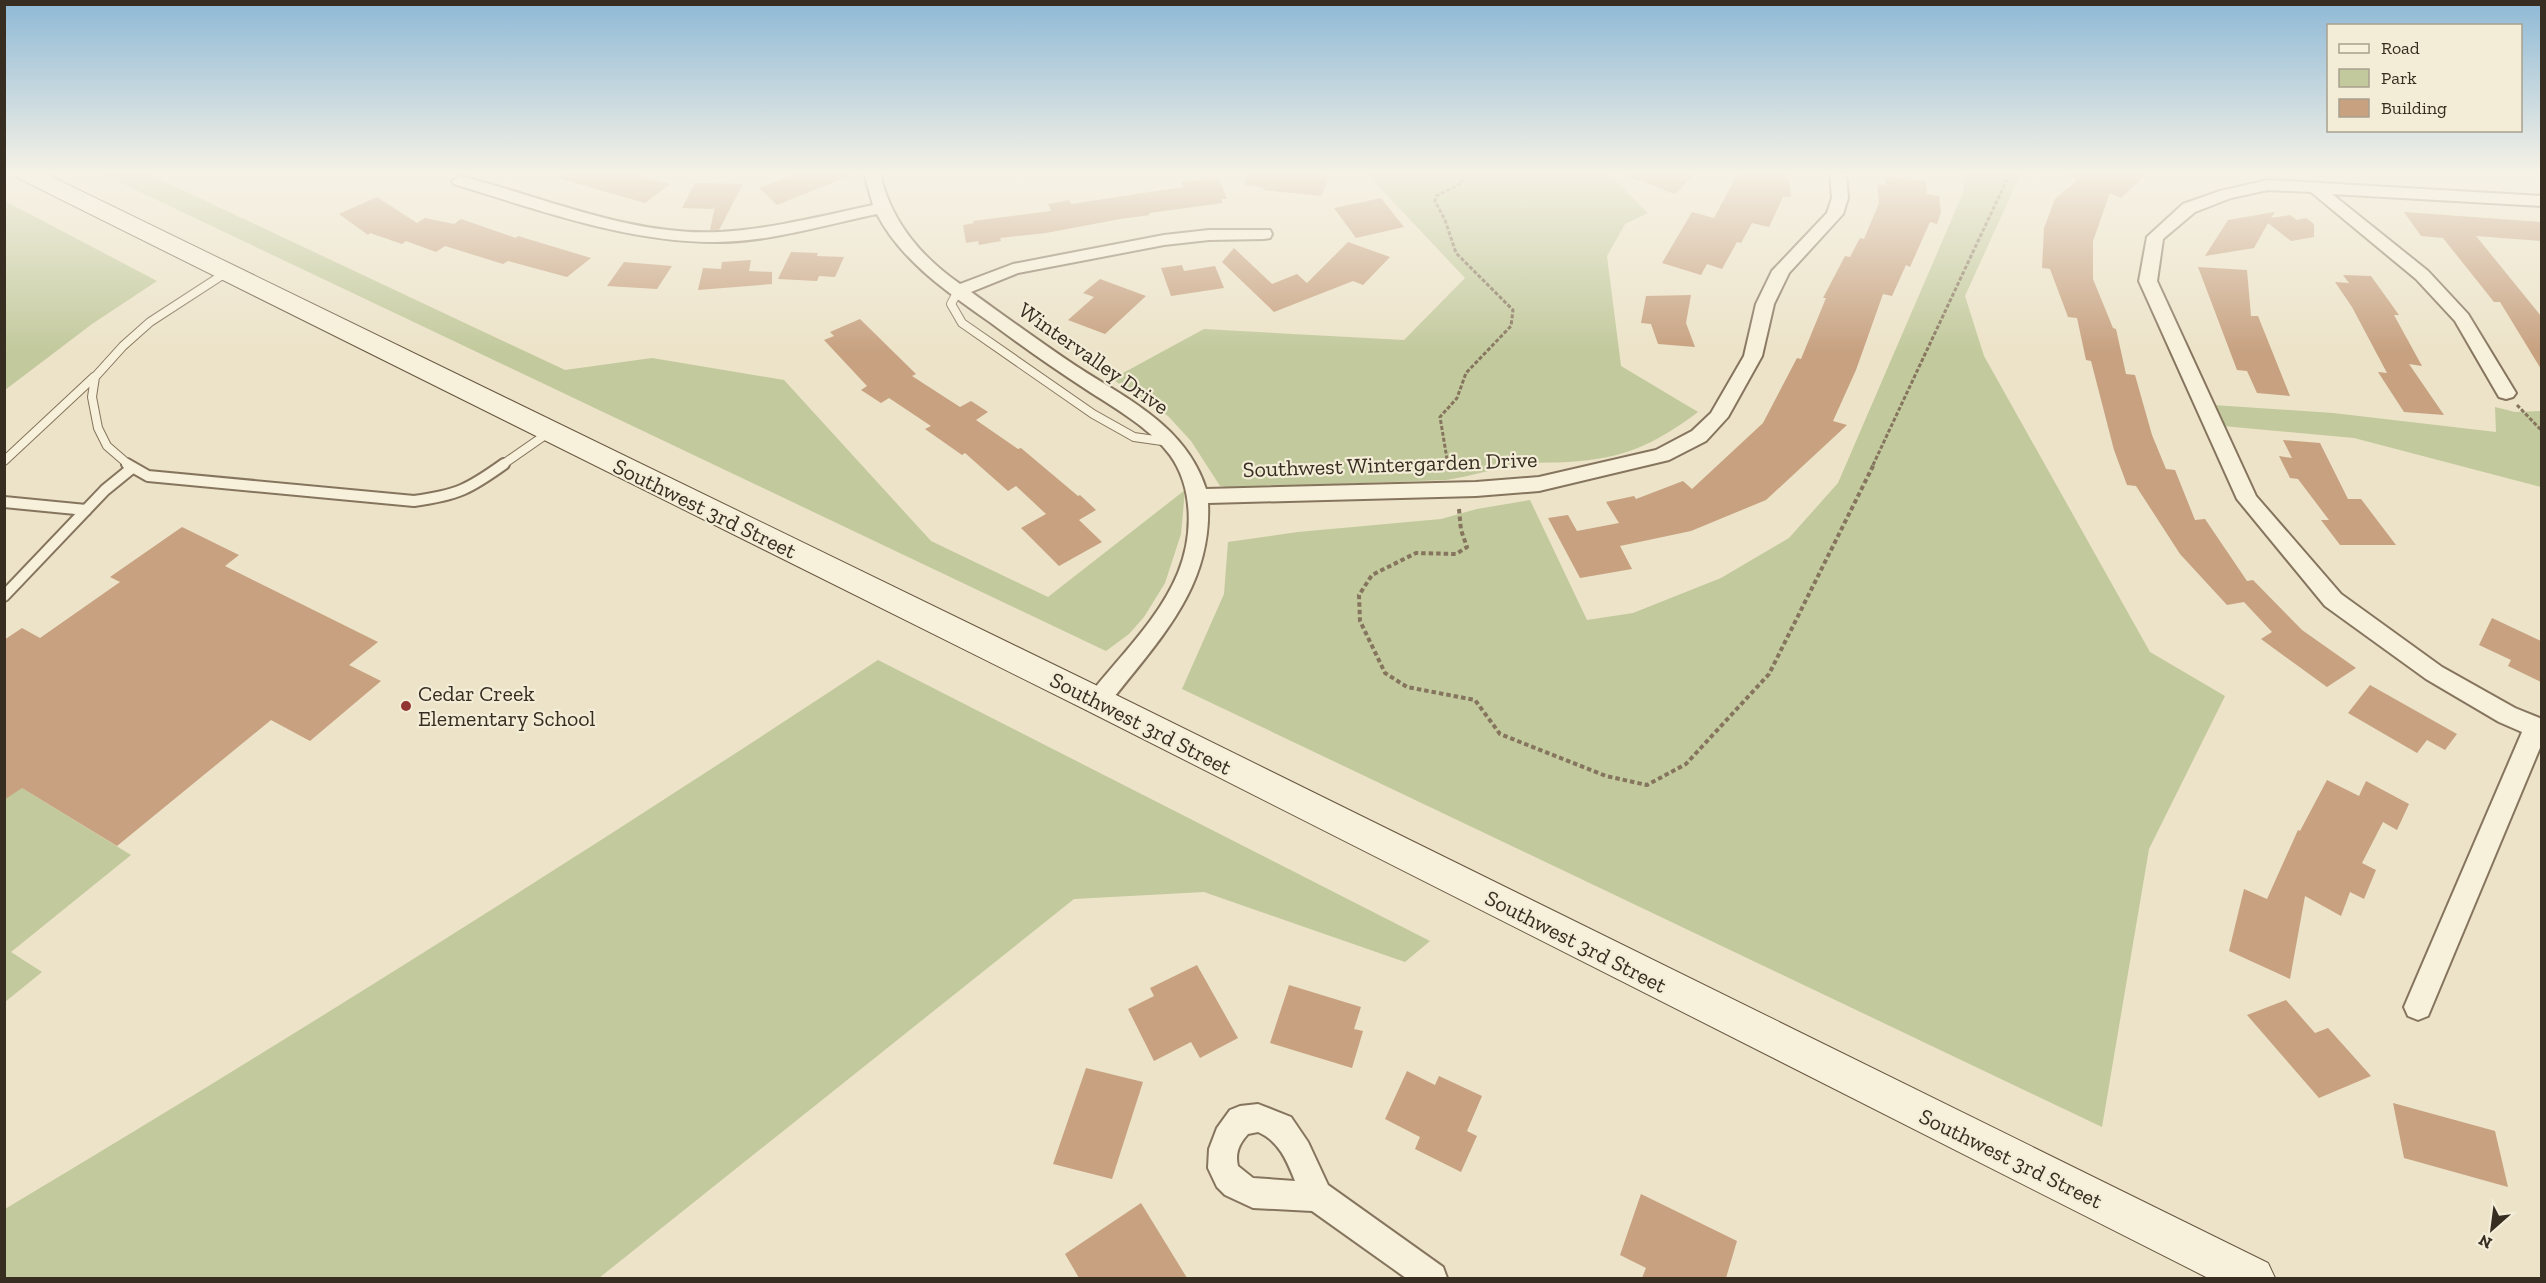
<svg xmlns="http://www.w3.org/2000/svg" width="2546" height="1283" font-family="'Zilla Slab',serif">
  <rect width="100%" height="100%" fill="#ece3c8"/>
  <g fill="#c2c99c">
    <path d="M100 173H146L565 370 652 358 784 380 931 541 1048 597 1185 490 1181 534 1165 583 1144 617 1129 634 1106 651Z"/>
    <path d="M1366 173H1608L1648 213 1625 224 1607 256 1621 366 1698 412C1654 445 1623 459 1568 462 1553 463 1537 462 1522 464 1496 468 1472 476 1446 480L1232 488 1220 486 1191 441 1168 416 1112 379 1204 329 1404 340 1465 278Z"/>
    <path d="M1965 173H2021L1965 296 1984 356 2150 652 2225 696 2149 849 2102 1127 1182 689 1224 594 1228 542 1298 532 1441 519 1477 509 1530 500 1587 620 1633 613 1721 578 1789 538 1838 483 1963 193Z"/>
    <path d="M5 201 157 281 92 324 5 390Z"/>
    <path d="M2213 405 2333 413 2496 432 2495 407 2515 412 2540 411 2542 413 2541 487 2354 438 2223 426Z"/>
    <path d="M878 660 1430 941 1405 962 1204 892 1074 899 599 1278H5V1209C300 1033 591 849 878 660Z"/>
    <path d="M4 787 22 788 131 855 11 952 42 972 5 1002Z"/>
  </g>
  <g fill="#c7a180">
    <path d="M561 173H629L670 184 645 203 561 179Z"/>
    <path d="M798 173H854V174L777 205 759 188Z"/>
    <path d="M1246 173H1308L1330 176 1321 196 1263 190 1264 188 1245 185Z"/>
    <path d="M1626 173H1696L1675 194 1625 175Z"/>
    <path d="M1738 173H1788L1791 197H1783L1769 227 1752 223 1741 243 1737 242 1722 269 1707 264 1701 275 1662 263 1692 212 1714 218Z"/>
    <path d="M2062 173H2148L2121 198 2110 193 2093 241V279L2113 328 2116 329 2126 374 2135 375 2152 435 2166 469 2175 470 2195 520 2205 519 2247 581 2253 580 2302 630 2356 668 2327 687 2261 639 2272 632 2244 602 2227 605 2180 554 2136 486 2127 485 2114 450 2091 361 2086 360 2077 318 2068 317 2050 269 2042 268 2044 228 2055 199 2077 180Z"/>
    <path d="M1885 176 1926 181 1927 194 1939 196 1941 212 1937 224 1930 222 1910 267 1906 265 1892 296 1883 294 1856 370 1833 421 1847 425 1766 500 1691 531 1620 546 1632 569 1580 578 1548 518 1568 515 1577 531 1619 523 1606 502 1634 496 1636 499 1683 481 1692 489 1763 423 1797 358 1801 359 1826 298H1823L1845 256 1850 257 1860 238 1864 239 1879 203 1877 184 1886 185Z"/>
    <path d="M1218 177 1227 199H1221L1223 203 1149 213 1150 215 1120 219 1046 233 1000 238 1001 241 979 245 978 241 966 243 963 225 974 223 973 221 1051 211 1048 204 1069 200 1071 204 1183 187 1181 182Z"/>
    <path d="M695 183 743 184 719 230H710L715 206 713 209 682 208Z"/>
    <path d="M377 197 417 223 425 218 454 224 461 219 516 238 518 236 591 258 567 277 508 261 503 264 445 246 436 252 406 241 402 244 370 233 368 235 339 214Z"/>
    <path d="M1381 198 1404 227 1356 238 1334 208Z"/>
    <path d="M2275 212 2271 218 2290 215 2297 220 2306 218 2314 224V237L2291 241 2268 223 2254 248 2205 256 2228 220Z"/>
    <path d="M2404 212 2541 222V241L2476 236 2541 316V369L2500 302H2494L2443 238 2421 236Z"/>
    <path d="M1348 242 1390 257 1363 285 1353 281 1274 312 1222 262 1234 248 1272 284 1297 274 1307 283Z"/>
    <path d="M791 252 818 253 817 256 844 257 835 277 819 276 817 281 778 279Z"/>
    <path d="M751 260 749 271 772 272V284L698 290 703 268 721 269 722 262Z"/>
    <path d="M624 262 672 266 657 289 607 286Z"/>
    <path d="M1182 265 1184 271 1215 266 1224 288 1171 296 1161 268Z"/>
    <path d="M2198 267 2247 270 2251 316H2258L2290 396 2257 393 2247 371 2237 370Z"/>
    <path d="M2343 275 2371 276 2399 315H2394L2422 366 2409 364 2444 415 2404 412 2378 372 2387 373 2352 307 2335 282 2349 283Z"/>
    <path d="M1100 279 1146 296 1105 334 1068 320 1094 297 1083 293Z"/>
    <path d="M1691 295 1686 323 1695 347 1658 344 1651 324 1641 323 1646 296Z"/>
    <path d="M860 319 916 374 912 376 960 407 971 401 988 412 976 420 1018 449 1021 448 1078 496 1080 495 1096 510 1079 520 1102 542 1059 566 1021 528 1046 514 1016 486 1008 491 965 453 962 455 925 429 931 426 889 398 881 403 861 390 867 386 824 340 834 336 830 332Z"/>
    <path d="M2283 440 2320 443 2348 499H2361L2396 545H2340L2321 520H2329L2298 479 2290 478 2279 456 2292 458Z"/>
    <path d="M182 527 239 555 225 566 378 642 349 665 381 681 310 741 271 720 117 846 22 788 4 800V640L22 628 40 638 120 582 110 577Z"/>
    <path d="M2492 618 2541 641V682L2508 666 2511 660 2479 645Z"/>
    <path d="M2370 685 2457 734 2445 750 2427 740 2417 753 2348 713Z"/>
    <path d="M2327 780 2359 796 2366 781 2409 804 2397 830 2383 822 2362 863 2376 870 2364 899 2350 892 2341 916 2305 896 2290 979 2229 951 2244 889 2267 899 2298 830 2300 831Z"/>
    <path d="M1197 965 1238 1038 1200 1058 1191 1042 1154 1061 1128 1009 1154 996 1150 988Z"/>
    <path d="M1289 985 1361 1007 1354 1029 1363 1031 1352 1068 1270 1043Z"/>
    <path d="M2286 1000 2315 1033 2328 1028 2371 1076 2319 1098 2247 1015Z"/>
    <path d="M1086 1068 1143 1082 1112 1179 1053 1164Z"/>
    <path d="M1407 1071 1435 1085 1439 1076 1482 1096 1467 1131 1477 1136 1461 1172 1415 1149 1420 1137 1385 1119Z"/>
    <path d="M2393 1103 2495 1131 2508 1187 2404 1158Z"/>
    <path d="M1641 1194 1737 1241 1726 1278H1642L1646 1268 1620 1255Z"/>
    <path d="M1141 1203 1187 1278H1079L1065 1254Z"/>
  </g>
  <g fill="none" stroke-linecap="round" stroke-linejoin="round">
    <g stroke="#86755e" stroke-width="10">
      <g id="lane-far1">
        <path d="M958 291 951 304 962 323 1093 414 1134 437 1169 442"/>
        <path d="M4 461 94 377"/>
        <path d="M129 465 107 446 98 428 92 397 95 377 123 346 150 322 227 272"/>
        <path d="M502 465 551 431"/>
      </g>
    </g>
    <g stroke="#86755e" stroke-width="14">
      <g id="lane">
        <path d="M127 464 148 476 414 501C458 495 469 489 504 464"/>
        <path d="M4 502 86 510"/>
        <path d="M4 596 105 490 132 468"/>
      </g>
    </g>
    <g stroke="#86755e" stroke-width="4">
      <g id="street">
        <path d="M864 173H880C890 220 921 257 960 284L1013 264 1164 235 1209 230H1270L1272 234 1270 238 1264 239 1209 240 1164 245 1018 273 971 292C1006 317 1040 342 1076 366 1127 399 1186 426 1206 489L1476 482 1539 477 1656 450 1692 431 1711 413 1744 356 1756 304 1772 271 1827 213 1832 198 1830 173H1846L1848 198 1843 214 1789 273 1774 304 1762 356 1728 417 1706 441 1669 460 1539 491 1476 496 1208 503C1212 591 1156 642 1106 708L1098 710 1090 708 1086 701 1090 694C1120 656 1159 619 1178 573 1193 537 1194 488 1170 455 1148 426 1114 408 1084 388 1053 368 1022 346 991 323 949 293 902 262 877 214 824 225 770 242 716 242 626 242 539 210 454 184L452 181 460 176C545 197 629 236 719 232 771 229 822 216 873 205Z"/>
        <path d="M2268 180 2542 196V206L2332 194 2428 271 2468 314 2516 393 2513 397 2506 399 2499 397 2455 321 2416 279 2311 192 2268 190 2231 198 2195 212 2163 239 2157 281 2256 496 2341 594 2442 667 2515 708 2542 719V743L2428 1016 2418 1020 2408 1016 2404 1007 2522 732 2499 722 2426 679 2325 606 2237 499 2139 281 2147 237 2183 204 2220 191Z"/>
        <path d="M1258 1104 1291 1117 1308 1142 1328 1185 1443 1267 1447 1278H1406L1312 1211 1253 1208 1225 1195 1217 1187 1208 1168 1209 1149 1217 1128 1230 1110 1240 1106ZM1258 1132C1279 1141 1287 1161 1295 1181L1253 1178 1238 1166C1235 1153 1239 1144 1248 1134Z"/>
      </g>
    </g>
    <g stroke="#685741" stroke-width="2">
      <path id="secondary" d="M15 173H44L1110 692 2268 1263 2275 1278H2208L1086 710 18 178Z"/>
    </g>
    <g stroke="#86755e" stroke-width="3" stroke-dasharray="4 2" stroke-linecap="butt">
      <path d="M2517 405 2542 431"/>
      <path d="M1436 465 1447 459 1440 417 1457 398 1466 373 1511 326 1513 310 1456 253 1445 220 1435 201 1436 196 1462 183V173"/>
      <path d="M1873 465 2010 173"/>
    </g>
    <g stroke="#86755e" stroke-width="4" stroke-dasharray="4.5 3" stroke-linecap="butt">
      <path d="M1421 469 1442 464"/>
      <path d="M1459 509 1461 530 1467 547 1456 554 1416 553 1372 575 1359 595 1360 621 1385 673 1407 687 1475 700 1500 734 1606 776 1647 785 1686 764 1769 674 1874 464"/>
    </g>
    <use href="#lane-far1" stroke="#f7f0da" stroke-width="8"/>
    <use href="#lane" stroke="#f7f0da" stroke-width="10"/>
    <use href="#street" fill="#f7f0da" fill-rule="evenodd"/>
    <use href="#secondary" fill="#f7f0da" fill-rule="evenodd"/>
  </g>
  <linearGradient id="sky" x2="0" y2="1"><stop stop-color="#8eb9d6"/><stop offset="0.49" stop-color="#f6f2e6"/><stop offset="1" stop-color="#f6f2e6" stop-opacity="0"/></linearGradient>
  <rect width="2546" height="353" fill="url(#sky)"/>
  <circle fill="#913632" stroke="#f3edd7" stroke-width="2" cx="406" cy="706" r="6"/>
  <g text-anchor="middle" stroke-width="4.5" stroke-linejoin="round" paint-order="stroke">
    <g font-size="22" fill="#382d21" stroke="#f3edd7">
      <text transform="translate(1094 358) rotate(35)" y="8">Wintervalley Drive</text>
      <text transform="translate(1390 464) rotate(-2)" y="8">Southwest Wintergarden Drive</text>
      <text transform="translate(705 508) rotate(26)" y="8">Southwest 3rd Street</text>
      <text transform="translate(1141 723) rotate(27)" y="8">Southwest 3rd Street</text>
      <text transform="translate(1576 941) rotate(27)" y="8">Southwest 3rd Street</text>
      <text transform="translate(2011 1158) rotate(26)" y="8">Southwest 3rd Street</text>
    </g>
    <g font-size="22" fill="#382d21" stroke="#f3edd7" text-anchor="start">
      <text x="418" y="701">Cedar Creek<tspan x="418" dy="25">Elementary School</tspan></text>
    </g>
  </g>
  <rect width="2546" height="1283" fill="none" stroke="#382d21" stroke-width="12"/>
  <rect x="2327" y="24" width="195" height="108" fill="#f3edd7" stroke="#a8a08e" stroke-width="1.5"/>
  <rect x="2339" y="44" width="30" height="9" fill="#f7f0da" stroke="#a8a08e" stroke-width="1.5"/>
  <text x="2381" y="54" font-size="18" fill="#382d21">Road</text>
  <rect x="2339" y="69" width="30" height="18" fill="#c2c99c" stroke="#a8a08e" stroke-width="1.5"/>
  <text x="2381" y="84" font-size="18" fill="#382d21">Park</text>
  <rect x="2339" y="99" width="30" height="18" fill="#c7a180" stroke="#a8a08e" stroke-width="1.5"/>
  <text x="2381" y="114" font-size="18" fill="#382d21">Building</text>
  <g transform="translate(2492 1229) rotate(208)" stroke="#f3edd7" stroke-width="4.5" paint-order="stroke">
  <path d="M0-4.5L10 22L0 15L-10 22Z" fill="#382d21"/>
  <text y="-9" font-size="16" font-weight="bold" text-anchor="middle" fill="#382d21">N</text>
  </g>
</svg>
